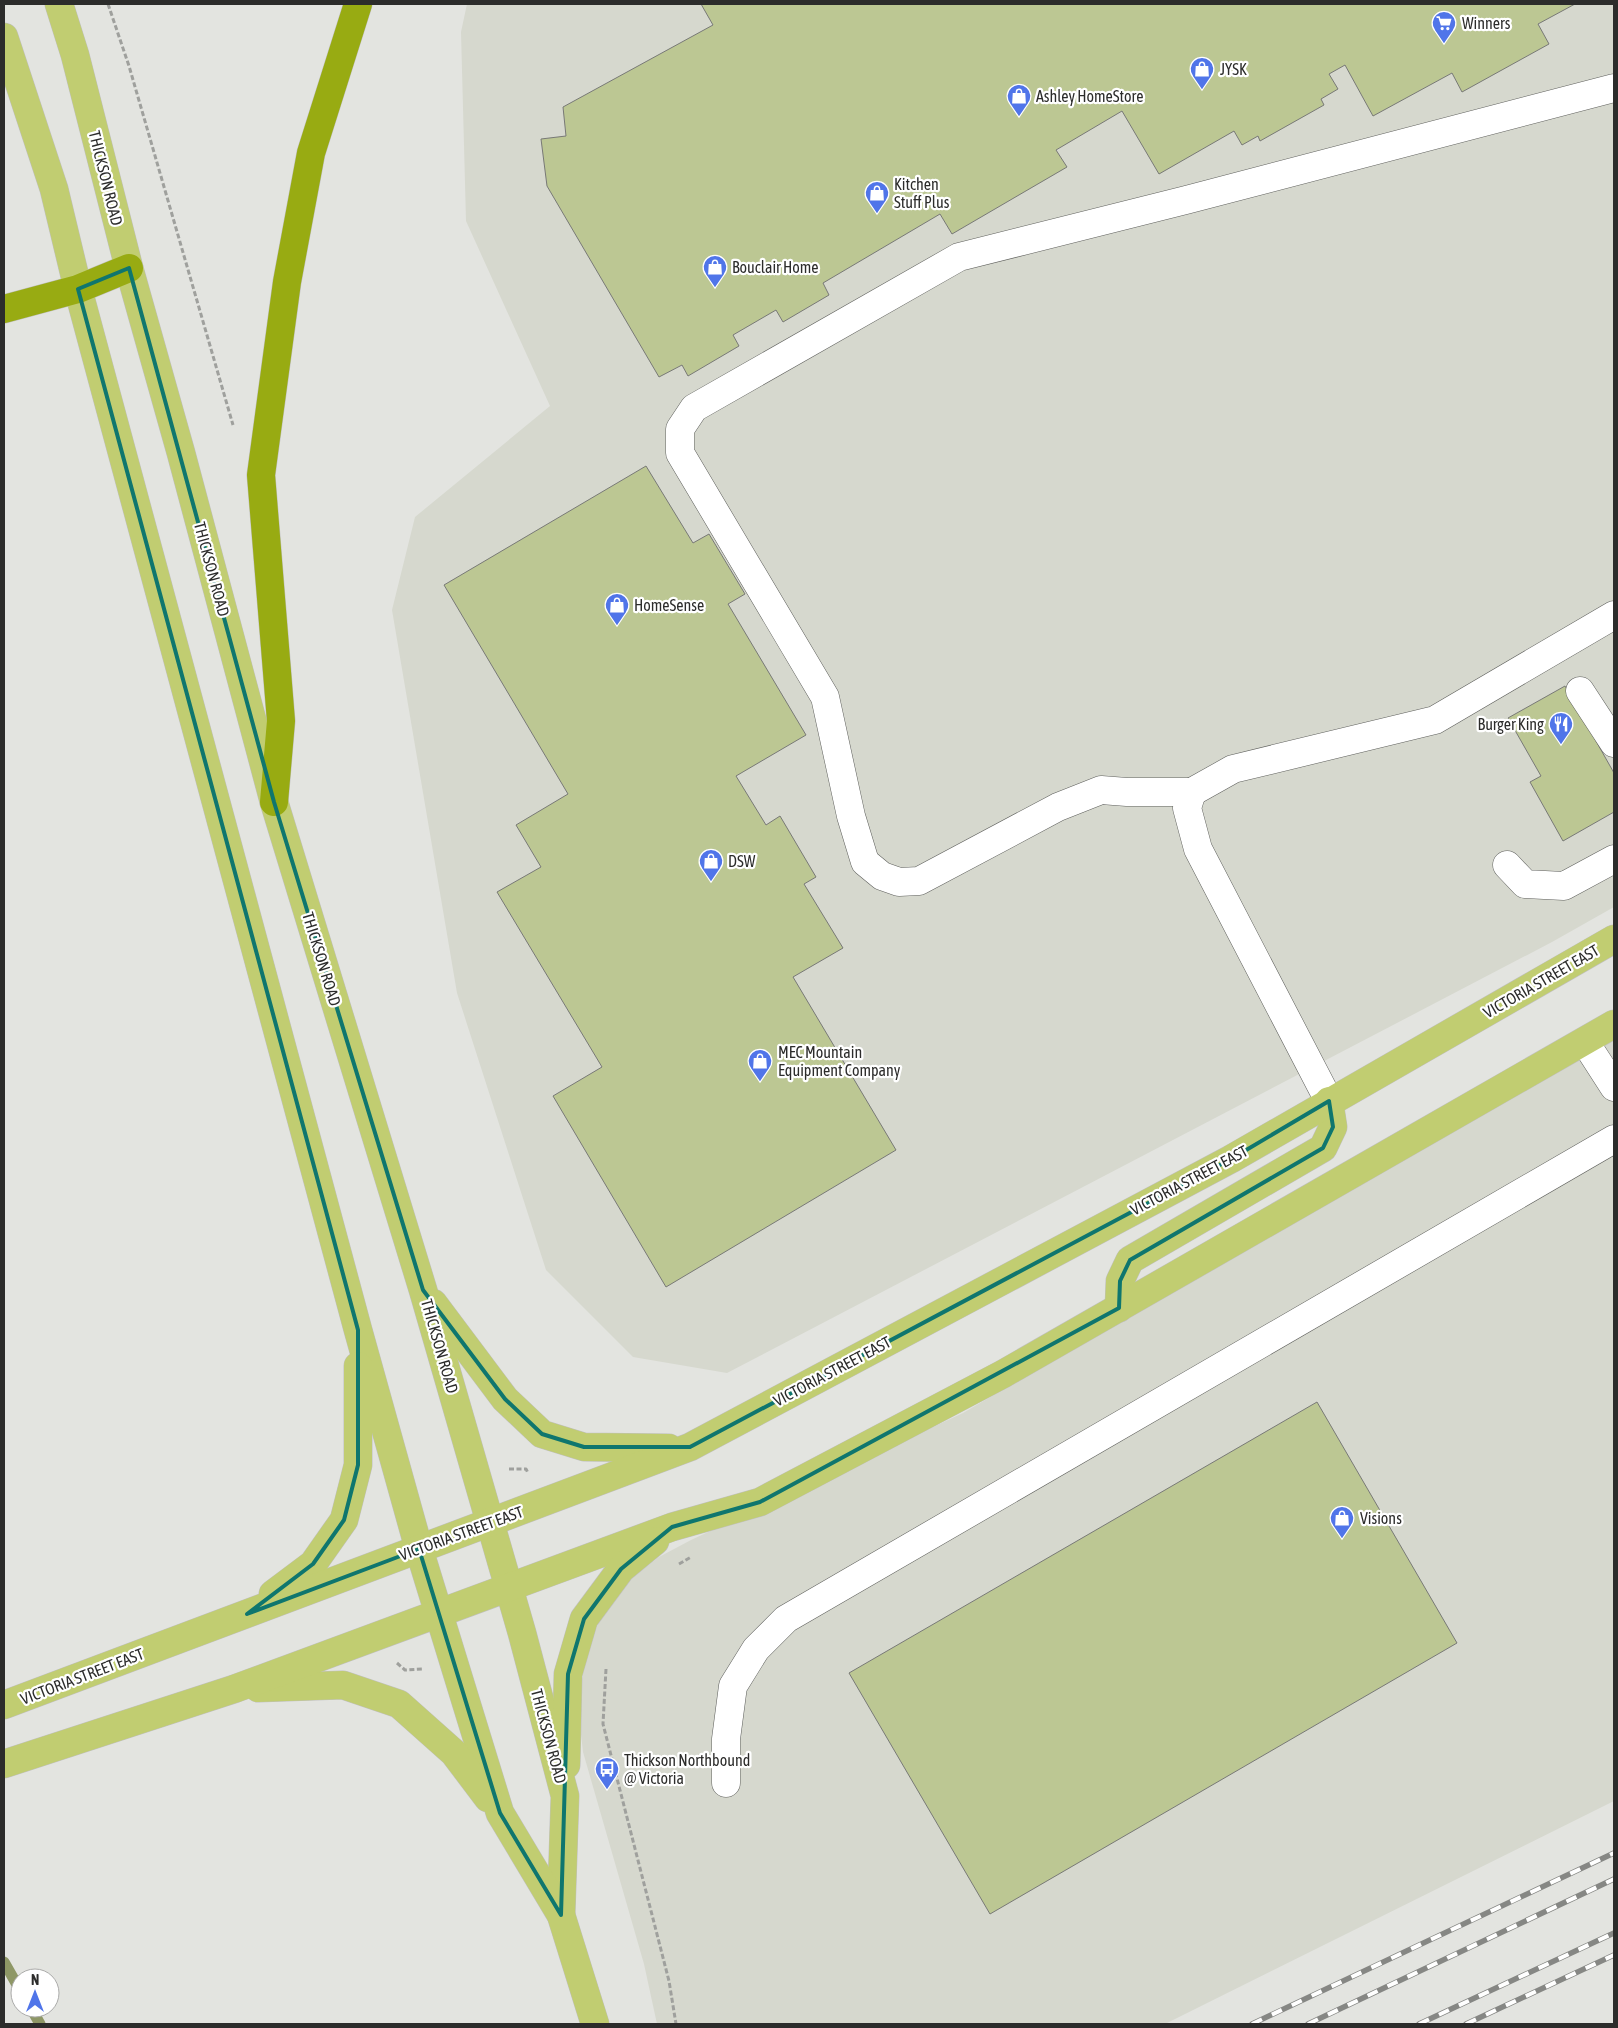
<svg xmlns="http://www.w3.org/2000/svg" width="1618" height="2028" font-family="'Asap Condensed',sans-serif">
  <rect width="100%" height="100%" fill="#e3e4e0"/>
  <g fill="#d6d8ce">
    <path d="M467 4H1614V907L1552 942 727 1373 633 1357 546 1270 457 993 392 610 415 517 550 406 466 221 461 32Z"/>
    <path d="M1614 1032V1801L1165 2024H657L644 1964 583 1752 578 1708 586 1652 601 1617 628 1581 659 1557 691 1540 963 1413Z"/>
  </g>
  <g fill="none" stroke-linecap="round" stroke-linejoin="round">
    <g stroke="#8e9766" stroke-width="11">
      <path d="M4 1962 20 1990"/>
      <path d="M31 2008 40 2024"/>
    </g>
  </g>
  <g fill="#bcc793" stroke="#787976">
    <path d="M701 4H1575L1538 24 1549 44 1462 92 1452 73 1373 116 1345 65 1329 74 1338 89 1321 99 1324 105 1260 141 1258 136 1242 145 1234 131 1159 174 1122 111 1056 150 1067 167 952 234 940 214 823 283 829 295 783 322 776 310 733 335 739 346 688 376 682 365 659 377 547 186 541 139 566 136 563 107 713 25Z"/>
    <path d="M646 466 693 543 709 534 745 594 728 604 806 735 736 776 766 825 780 816 816 877 804 884 843 948 793 977 896 1150 666 1287 553 1096 602 1067 497 892 541 867 516 825 568 794 444 585Z"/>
    <path d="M1565 686 1614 773V812L1563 841 1530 782 1541 776 1508 718Z"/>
    <path d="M1317 1402 1457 1643 990 1914 849 1673Z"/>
  </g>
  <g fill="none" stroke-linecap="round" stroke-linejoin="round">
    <g stroke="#5f605d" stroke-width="29">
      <g id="minor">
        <path d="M1580 691 1614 743"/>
        <path d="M1192 792 1233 769 1435 720 1614 615"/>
        <path d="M1507 865 1525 884 1564 886 1614 859"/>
        <path d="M1585 1042 1614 1087"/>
        <path d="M1329 1101 1198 849 1187 808 1192 792H1127L1101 790 1058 807 919 881 899 882 882 876 865 862 851 816 825 697 680 453V429L694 408 959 257 1186 200 1614 88"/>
        <path d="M726 1783V1739L733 1686 756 1649 786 1619 1614 1139"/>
      </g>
    </g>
    <g stroke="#c0c0bf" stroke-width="29">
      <g id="major">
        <path d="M59 4 75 55 129 268 181 453 274 802 423 1290 522 1633 565 1796 561 1915"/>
        <path d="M4 37 54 189 78 289 358 1330 419 1549 500 1813 561 1915 595 2024"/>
        <path d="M433 1303 505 1399 542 1434 584 1447 669 1448"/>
        <path d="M1119 1308 1120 1281 1130 1260 1323 1148 1333 1127 1329 1101"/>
        <path d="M273 1594 313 1564 344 1520 358 1465V1366"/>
        <path d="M258 1688 343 1685 399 1704 454 1753 488 1798"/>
        <path d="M4 1705 690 1447 1231 1159 1614 939"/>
        <path d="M4 1764 234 1689 672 1527 760 1502 1003 1374 1614 1024"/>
        <path d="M566 1765 568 1674 584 1619 621 1569 655 1541"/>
      </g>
    </g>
    <g stroke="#c0c0bf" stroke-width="29">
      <g id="highway">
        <path d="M4 309 78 289 129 268"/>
        <path d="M274 802 281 721 261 475 287 282 311 153 358 4"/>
      </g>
    </g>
    <g stroke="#9fa09d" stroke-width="3" stroke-dasharray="5 2.5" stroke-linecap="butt">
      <path d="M108 4 129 66 233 425"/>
      <path d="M509 1469H526L528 1473"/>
      <path d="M679 1564 691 1557"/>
      <path d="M397 1663 405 1670 422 1669"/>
      <path d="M606 1669 603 1724 669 1981 676 2024"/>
    </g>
    <use href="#minor" stroke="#fff" stroke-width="28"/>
    <use href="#major" stroke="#c1cd71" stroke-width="28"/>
    <use href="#highway" stroke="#98ab12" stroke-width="28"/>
    <g stroke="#868784" stroke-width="5.5">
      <g id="rail">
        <path d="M1252 2024 1614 1853"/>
        <path d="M1308 2024 1614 1879"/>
        <path d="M1419 2024 1614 1933"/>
        <path d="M1466 2024 1614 1955"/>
      </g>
    </g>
    <use href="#rail" stroke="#fff" stroke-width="4" stroke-dasharray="11" stroke-linecap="butt"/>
  </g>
  <path fill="none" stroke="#0f766e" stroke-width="4" stroke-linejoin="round" d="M129 268 274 802 423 1290 505 1399 542 1434 584 1447H690L1231 1159 1329 1101 1333 1127 1323 1148 1130 1260 1120 1281 1119 1308 760 1502 672 1527 621 1569 584 1619 568 1674 561 1915 500 1813 419 1549 247 1614 313 1564 344 1520 358 1465V1330L78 289Z"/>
  <defs>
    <g id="supermarket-pin" transform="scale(1.25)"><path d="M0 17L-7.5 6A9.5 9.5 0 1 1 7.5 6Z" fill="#5075e9" stroke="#fff"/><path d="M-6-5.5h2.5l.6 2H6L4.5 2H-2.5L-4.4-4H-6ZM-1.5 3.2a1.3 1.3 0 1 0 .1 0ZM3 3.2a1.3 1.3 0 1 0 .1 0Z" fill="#fff"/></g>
    <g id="shop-pin" transform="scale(1.25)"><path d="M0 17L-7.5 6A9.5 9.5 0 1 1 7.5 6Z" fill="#5075e9" stroke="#fff"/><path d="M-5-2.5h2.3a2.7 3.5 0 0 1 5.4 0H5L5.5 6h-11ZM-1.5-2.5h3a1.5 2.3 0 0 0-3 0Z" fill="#fff"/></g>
    <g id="restaurant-pin" transform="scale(1.25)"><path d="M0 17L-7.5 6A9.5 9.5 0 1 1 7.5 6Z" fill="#5075e9" stroke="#fff"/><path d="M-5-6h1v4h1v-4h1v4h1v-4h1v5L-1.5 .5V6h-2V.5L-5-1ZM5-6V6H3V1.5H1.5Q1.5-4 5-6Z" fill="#fff"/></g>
    <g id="bus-pin" transform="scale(1.25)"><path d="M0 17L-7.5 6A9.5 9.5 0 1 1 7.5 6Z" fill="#5075e9" stroke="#fff"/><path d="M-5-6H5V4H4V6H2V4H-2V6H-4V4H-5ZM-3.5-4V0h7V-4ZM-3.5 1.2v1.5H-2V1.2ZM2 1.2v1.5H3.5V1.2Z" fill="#fff"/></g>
  </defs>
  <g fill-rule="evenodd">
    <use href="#supermarket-pin" x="1444" y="23"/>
    <use href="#shop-pin" x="1202" y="69"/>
    <use href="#shop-pin" x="1019" y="96"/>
    <use href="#shop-pin" x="877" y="193"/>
    <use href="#shop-pin" x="715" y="267"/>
    <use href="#shop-pin" x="617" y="605"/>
    <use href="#restaurant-pin" x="1561" y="724"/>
    <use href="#shop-pin" x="711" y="861"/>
    <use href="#shop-pin" x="760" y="1061"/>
    <use href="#shop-pin" x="1342" y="1518"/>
    <use href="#bus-pin" x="607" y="1769"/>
  </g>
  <g text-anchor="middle" stroke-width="4.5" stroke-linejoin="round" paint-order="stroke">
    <g font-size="16" fill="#2c2c2b" stroke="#fff" text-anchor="start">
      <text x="1462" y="29">Winners</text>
      <text x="1220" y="75">JYSK</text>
      <text x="1036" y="102">Ashley HomeStore</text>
      <text x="894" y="190">Kitchen<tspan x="894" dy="18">Stuff Plus</tspan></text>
      <text x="732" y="273">Bouclair Home</text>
      <text x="634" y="611">HomeSense</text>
      <text x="1544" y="730" text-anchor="end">Burger King</text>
      <text x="728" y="867">DSW</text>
      <text x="778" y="1058">MEC Mountain<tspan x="778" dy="18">Equipment Company</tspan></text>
      <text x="1360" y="1524">Visions</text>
      <text x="624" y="1766">Thickson Northbound<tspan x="624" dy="18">@ Victoria</tspan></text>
    </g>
    <g font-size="16" fill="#2c2c2b" stroke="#fff">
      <text transform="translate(106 178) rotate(76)" y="6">THICKSON ROAD</text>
      <text transform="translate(212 569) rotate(75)" y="6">THICKSON ROAD</text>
      <text transform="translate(322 959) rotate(73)" y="6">THICKSON ROAD</text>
      <text transform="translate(1541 981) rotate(-30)" y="6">VICTORIA STREET EAST</text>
      <text transform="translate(1189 1180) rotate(-28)" y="6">VICTORIA STREET EAST</text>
      <text transform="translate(440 1346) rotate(74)" y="6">THICKSON ROAD</text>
      <text transform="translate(832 1371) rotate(-28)" y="6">VICTORIA STREET EAST</text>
      <text transform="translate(461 1533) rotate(-20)" y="6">VICTORIA STREET EAST</text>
      <text transform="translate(82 1676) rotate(-21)" y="6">VICTORIA STREET EAST</text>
      <text transform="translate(549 1736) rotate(75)" y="6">THICKSON ROAD</text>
    </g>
  </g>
  <rect width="1618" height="2028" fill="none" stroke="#2c2c2b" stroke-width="10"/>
  <g transform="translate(35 1993)"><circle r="24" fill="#ffffff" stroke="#ababaa"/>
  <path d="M0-4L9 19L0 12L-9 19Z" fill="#5075e9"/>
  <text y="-8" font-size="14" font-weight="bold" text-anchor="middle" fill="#2c2c2b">N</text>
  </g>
</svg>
